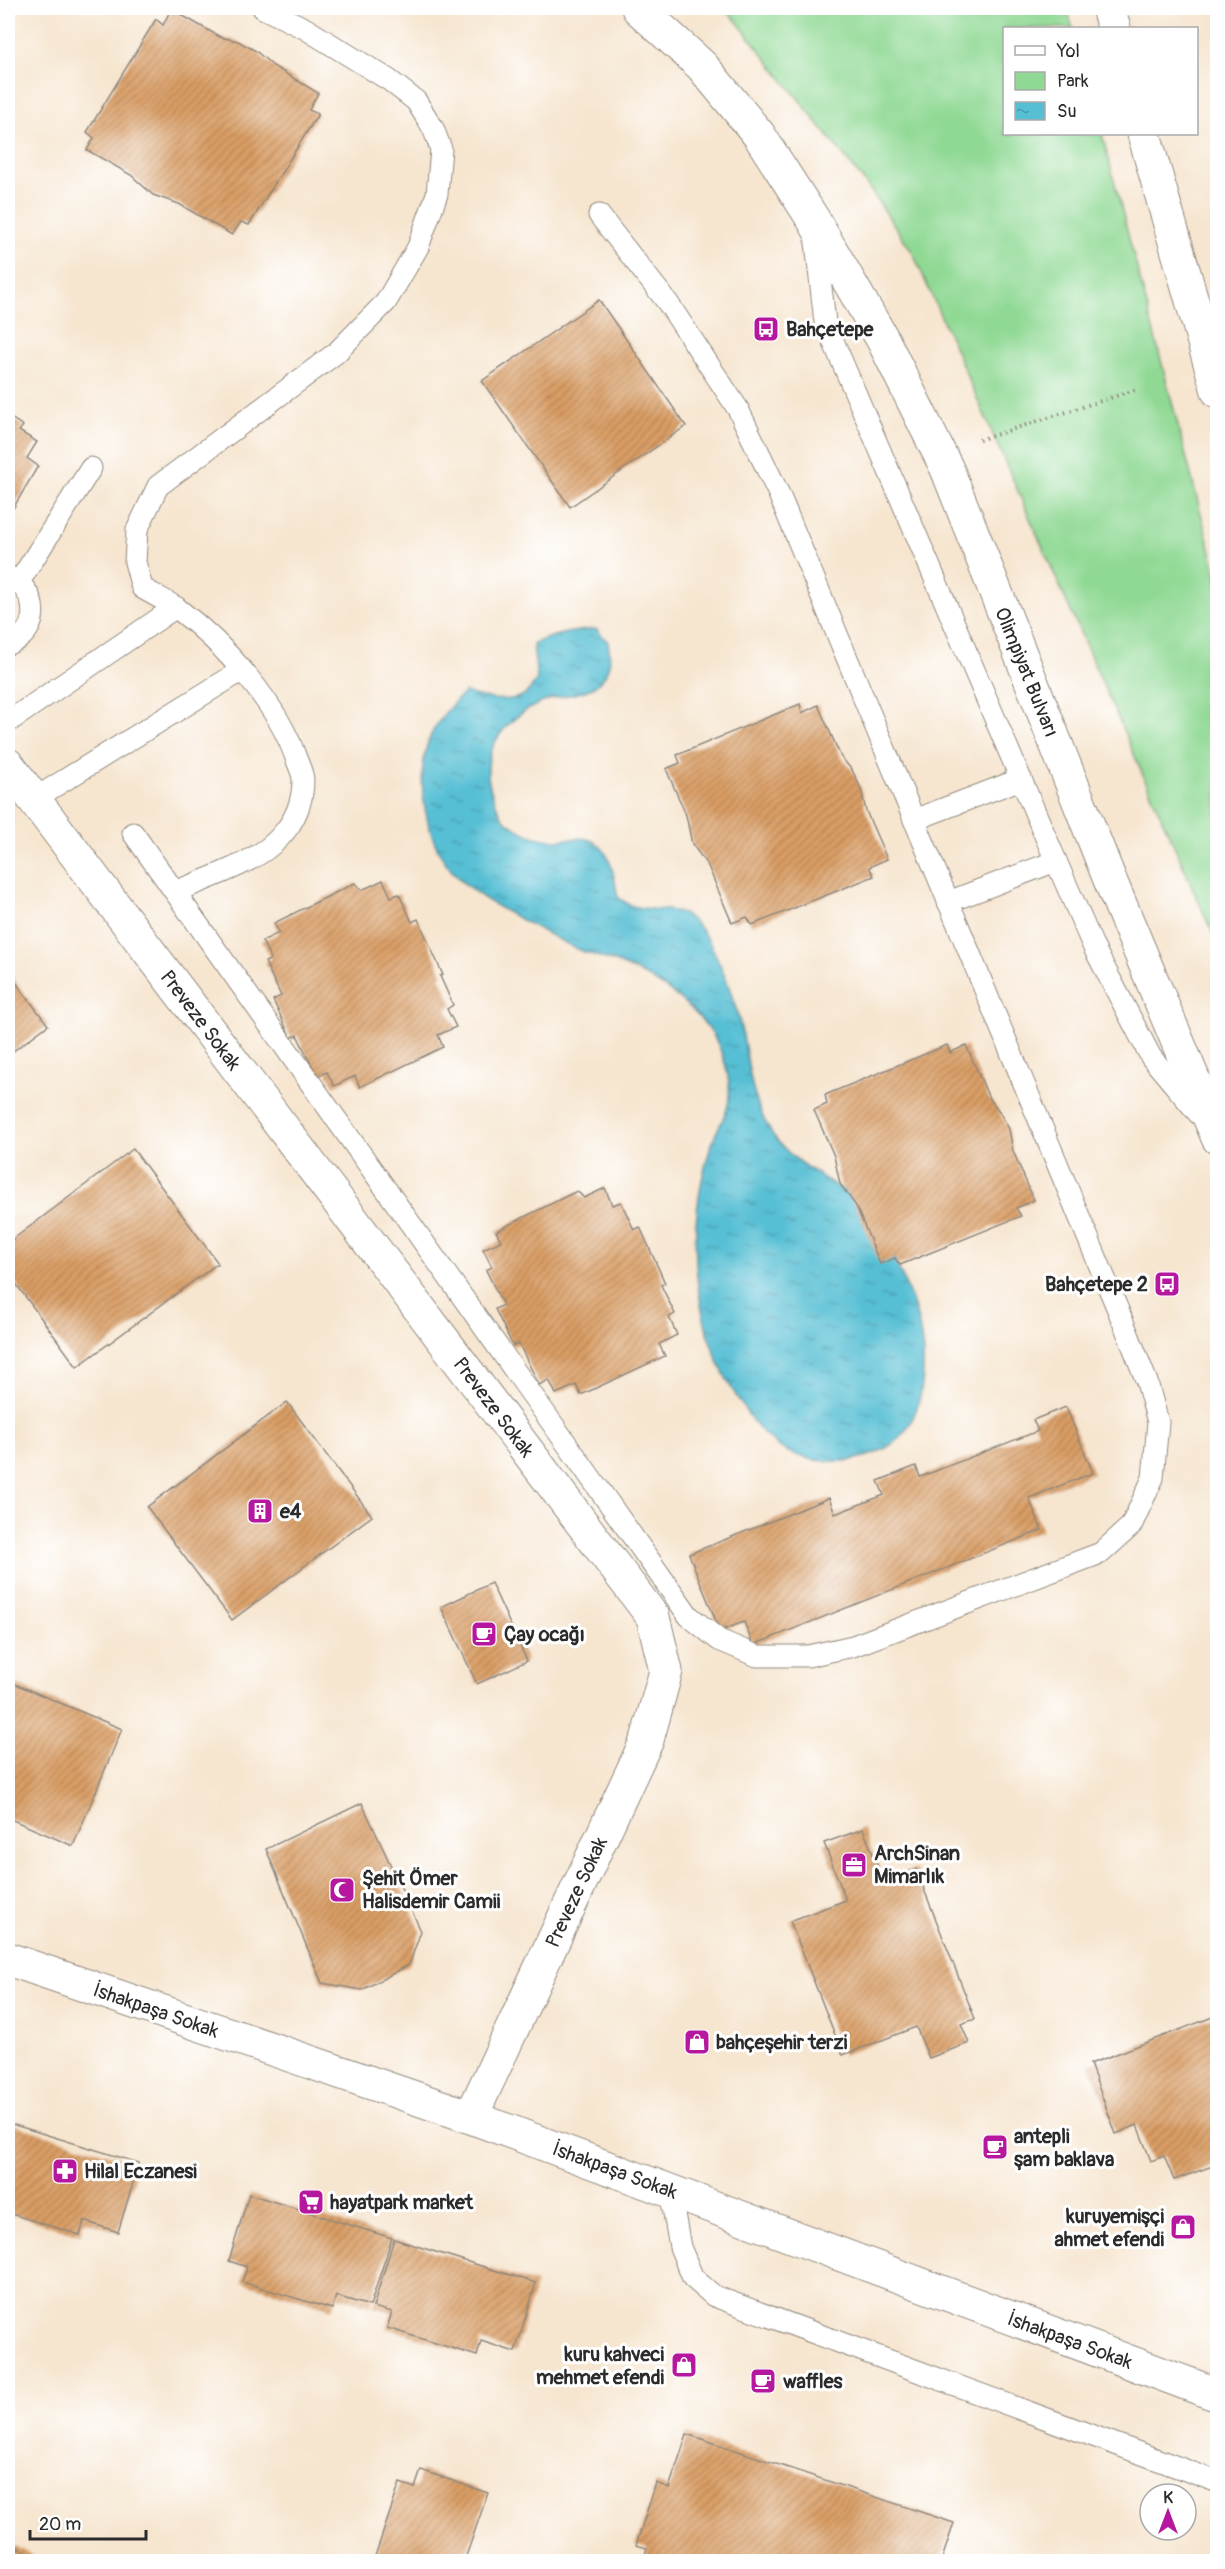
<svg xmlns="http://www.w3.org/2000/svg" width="1225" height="2569" font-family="Pangolin,sans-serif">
  <defs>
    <pattern id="water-ripples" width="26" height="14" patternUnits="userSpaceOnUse" patternTransform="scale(1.5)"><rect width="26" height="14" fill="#57bfd4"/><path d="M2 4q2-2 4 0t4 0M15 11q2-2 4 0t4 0" fill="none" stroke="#489bac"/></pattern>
    <pattern id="building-hatch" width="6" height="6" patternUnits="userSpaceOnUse" patternTransform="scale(1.5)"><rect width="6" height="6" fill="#da9e65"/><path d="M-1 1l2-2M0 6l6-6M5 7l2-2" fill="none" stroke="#b18153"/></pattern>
  </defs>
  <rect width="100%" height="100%" fill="#fff"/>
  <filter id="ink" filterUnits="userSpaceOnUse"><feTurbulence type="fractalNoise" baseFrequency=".0167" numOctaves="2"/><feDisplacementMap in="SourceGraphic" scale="12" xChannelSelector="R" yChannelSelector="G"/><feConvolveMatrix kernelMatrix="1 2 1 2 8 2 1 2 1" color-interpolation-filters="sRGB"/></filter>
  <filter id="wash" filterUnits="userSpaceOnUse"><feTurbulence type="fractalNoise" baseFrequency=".008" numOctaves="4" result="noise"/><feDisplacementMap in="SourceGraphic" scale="24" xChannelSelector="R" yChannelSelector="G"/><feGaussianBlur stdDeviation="1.35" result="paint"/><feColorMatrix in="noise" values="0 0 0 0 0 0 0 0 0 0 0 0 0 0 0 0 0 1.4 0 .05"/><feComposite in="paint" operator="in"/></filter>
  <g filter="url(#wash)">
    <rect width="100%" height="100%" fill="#f6e5cf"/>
    <path fill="#90d994" stroke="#5e8260" stroke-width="1.5" d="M722 8H1066L1073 28H1004V134H1102L1217 575V943L913 253 867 185 734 18Z"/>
    <path fill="url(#water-ripples)" stroke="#417580" stroke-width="1.5" d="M596 629 608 642C609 649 611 658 609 665 602 693 576 693 554 698 544 701 534 706 525 711 493 732 478 764 495 801 498 808 500 816 506 821 520 832 538 840 557 840 572 840 586 833 600 846 613 860 614 879 618 897 621 900 629 905 633 906 658 914 677 902 698 926 717 948 736 1003 742 1032 750 1067 749 1092 767 1125 783 1155 812 1171 840 1188 849 1194 862 1200 869 1208 879 1221 887 1240 893 1256 901 1274 910 1293 916 1313 929 1361 929 1432 876 1453 850 1464 815 1464 789 1452 762 1440 746 1412 731 1387 696 1328 688 1247 702 1180 705 1166 709 1151 714 1138 718 1127 726 1116 728 1105 733 1082 723 1048 709 1029 689 1002 656 979 625 966 609 959 591 955 575 948 556 939 538 928 520 919 461 888 430 864 423 793 419 748 432 722 465 692 481 698 508 704 524 695 529 692 533 684 537 680L533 644C554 634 573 631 596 629Z"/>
    <g id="blocks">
      <g fill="url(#building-hatch)">
        <path d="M171 9 220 37 238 41 256 51 273 66 318 93 309 110 318 114 249 225 241 222 232 235 179 204 153 195 131 175 87 150 94 138 87 132 156 19 163 25Z"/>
        <path d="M599 300 686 426 570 507 482 381Z"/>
        <path d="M8 416 23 426 19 431 37 442 27 458 38 466 8 517Z"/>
        <path d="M800 704 802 713 818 705 841 757 852 770 861 789 866 811 887 859 869 867 874 876 752 925 747 917 732 923 708 866 692 844 686 815 666 769 680 763 677 755Z"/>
        <path d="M383 880 391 897 399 894 412 922 418 919 443 975 440 976 453 1005 447 1009 456 1027 438 1035 443 1047 360 1087 355 1076 334 1086 327 1072 317 1076 297 1035 291 1038 273 1000 281 996 265 962 271 959 262 941 279 933 274 923 355 883 362 890Z"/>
        <path d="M8 972 48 1025 8 1055Z"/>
        <path d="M947 1045 950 1053 966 1045 989 1098 999 1111 1009 1129 1013 1151 1034 1200 1016 1208 1021 1216 900 1265 895 1258 880 1264 856 1206 840 1184 834 1156 814 1110 827 1104 825 1095Z"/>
        <path d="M133 1149 218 1263 77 1367 8 1273V1243Z"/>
        <path d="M605 1188 612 1205 621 1202 634 1230 640 1227 665 1283 661 1285 675 1314 669 1317 677 1335 659 1344 665 1356 581 1395 576 1385 556 1394 549 1380 539 1385 519 1344 513 1346 495 1309 503 1305 486 1270 492 1267 483 1249 501 1241 496 1231 577 1191 584 1198Z"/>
        <path d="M287 1402 372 1516 232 1620 147 1507Z"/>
        <path d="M1066 1407 1093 1473 1029 1498 1042 1530 753 1645 744 1622 720 1631 689 1554 829 1498 835 1514 884 1495 878 1481 916 1466 920 1477 1038 1431 1033 1420Z"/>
        <path d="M491 1583 527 1661 477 1684 441 1607Z"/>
        <path d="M8 1681 122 1729 73 1846 8 1818Z"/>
        <path d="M362 1803 421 1931 409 1965 362 1990 322 1983 266 1849Z"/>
        <path d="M863 1829 884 1882 916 1869 975 2019 961 2024 969 2043 929 2058 916 2027 843 2055 790 1921 846 1900 824 1843Z"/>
        <path d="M1218 2015V2164L1174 2180 1164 2156 1151 2161 1137 2125 1116 2134 1090 2064Z"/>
        <path d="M8 2123 139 2163 118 2232 84 2221 80 2235 8 2213Z"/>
        <path d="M249 2194 392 2238 370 2306 336 2296 332 2309 242 2282 247 2267 229 2261Z"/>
        <path d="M394 2239 536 2283 515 2352 481 2341 477 2356 387 2328 392 2312 373 2307Z"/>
        <path d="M687 2434 954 2523 941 2562H643L647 2548 636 2545 656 2483 669 2488Z"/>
        <path d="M421 2470 488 2493 464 2562H373L400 2483 415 2488Z"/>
        <path d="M8 2543 46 2562H8Z"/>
      </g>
    </g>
  </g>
  <g filter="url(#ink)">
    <use href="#blocks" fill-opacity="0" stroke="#90887d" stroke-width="1.5"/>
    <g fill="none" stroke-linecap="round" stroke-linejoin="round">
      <g stroke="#90887d" stroke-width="23">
        <g id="lane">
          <path d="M815 234 825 322 1056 861 1094 948 1151 1057 1199 1114"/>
          <path d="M19 582 91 468"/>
          <path d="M8 644C43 632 39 590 8 576"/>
          <path d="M8 722 176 607"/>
          <path d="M34 799 241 671"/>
          <path d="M914 820 1021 779"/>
          <path d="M133 833 689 1616 719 1640 757 1656H808L853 1646 1101 1553 1131 1526 1153 1478 1158 1422 1147 1382 1128 1334 778 492 738 409 668 303 599 215"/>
          <path d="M175 892C207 878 257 863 280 837 295 821 303 801 303 780 303 773 298 764 296 758 277 703 224 644 178 609 167 601 154 595 142 588L135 562 137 530 158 486 336 353 386 302 418 247 437 194 441 149 433 128 416 101 389 80 306 29 263 8"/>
          <path d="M948 902 1056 861"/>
          <path d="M670 2191 680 2247 693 2278 714 2296 1218 2482"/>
        </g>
      </g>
      <g stroke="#90887d" stroke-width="35">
        <path id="street" d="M8 765 653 1617 666 1671 647 1740 471 2117"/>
      </g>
      <g stroke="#90887d" stroke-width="35">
        <path id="secondary" d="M8 1959 471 2117 1218 2395"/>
      </g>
      <g stroke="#90887d" stroke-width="35">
        <path id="primary" d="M638 8 702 66 759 135 813 219 883 340 947 469 1110 880 1218 1138"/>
      </g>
      <g stroke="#90887d" stroke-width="35">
        <g id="highway">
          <path d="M1108 8 1114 28"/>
          <path d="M1144 134 1218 391"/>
        </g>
      </g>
      <path stroke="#90887d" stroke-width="4" stroke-dasharray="1.5 4.5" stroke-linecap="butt" d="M979 440 1138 389"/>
      <use href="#lane" stroke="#fff" stroke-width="21"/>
      <use href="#street" stroke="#fff" stroke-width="33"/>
      <use href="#secondary" stroke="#fff" stroke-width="33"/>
      <use href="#primary" stroke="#fff" stroke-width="33"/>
      <use href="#highway" stroke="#fff" stroke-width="33"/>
    </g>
  </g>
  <defs>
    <g id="bus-square" transform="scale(1.35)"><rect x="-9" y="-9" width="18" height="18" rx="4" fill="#b5179e" stroke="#fff"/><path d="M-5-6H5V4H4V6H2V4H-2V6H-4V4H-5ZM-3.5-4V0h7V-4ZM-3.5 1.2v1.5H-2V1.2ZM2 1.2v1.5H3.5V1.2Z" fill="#fff"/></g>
    <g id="building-square" transform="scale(1.35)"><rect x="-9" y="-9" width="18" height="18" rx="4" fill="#b5179e" stroke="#fff"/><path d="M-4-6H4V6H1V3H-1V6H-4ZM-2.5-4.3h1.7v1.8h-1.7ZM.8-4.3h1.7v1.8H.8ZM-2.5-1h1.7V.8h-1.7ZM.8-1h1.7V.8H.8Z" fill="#fff"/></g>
    <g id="cafe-square" transform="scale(1.35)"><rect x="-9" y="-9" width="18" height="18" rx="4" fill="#b5179e" stroke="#fff"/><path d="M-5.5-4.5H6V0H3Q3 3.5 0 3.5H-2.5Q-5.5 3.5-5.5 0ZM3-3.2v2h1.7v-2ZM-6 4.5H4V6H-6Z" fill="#fff"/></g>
    <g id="office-square" transform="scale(1.35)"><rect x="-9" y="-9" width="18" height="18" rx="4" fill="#b5179e" stroke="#fff"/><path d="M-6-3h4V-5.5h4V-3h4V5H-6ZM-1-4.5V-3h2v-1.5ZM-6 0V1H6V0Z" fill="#fff"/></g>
    <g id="mosque-square" transform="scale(1.35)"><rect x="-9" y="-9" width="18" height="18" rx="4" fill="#b5179e" stroke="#fff"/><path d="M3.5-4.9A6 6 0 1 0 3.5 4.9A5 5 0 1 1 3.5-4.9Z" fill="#fff"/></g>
    <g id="shop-square" transform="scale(1.35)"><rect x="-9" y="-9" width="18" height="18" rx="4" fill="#b5179e" stroke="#fff"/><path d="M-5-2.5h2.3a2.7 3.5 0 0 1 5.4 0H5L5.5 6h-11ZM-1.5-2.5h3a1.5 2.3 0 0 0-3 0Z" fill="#fff"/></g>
    <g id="pharmacy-square" transform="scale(1.35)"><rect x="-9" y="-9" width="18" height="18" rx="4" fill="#b5179e" stroke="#fff"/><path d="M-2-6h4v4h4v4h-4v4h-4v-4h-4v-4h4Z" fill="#fff"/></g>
    <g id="supermarket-square" transform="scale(1.35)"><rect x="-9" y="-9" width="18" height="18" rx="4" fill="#b5179e" stroke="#fff"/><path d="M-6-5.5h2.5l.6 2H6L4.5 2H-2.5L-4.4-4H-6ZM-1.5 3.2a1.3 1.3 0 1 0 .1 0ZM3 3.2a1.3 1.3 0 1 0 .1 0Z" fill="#fff"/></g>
  </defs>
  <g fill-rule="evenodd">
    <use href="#bus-square" x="766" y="329"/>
    <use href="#bus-square" x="1167" y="1284"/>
    <use href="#building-square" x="260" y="1511"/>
    <use href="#cafe-square" x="484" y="1634"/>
    <use href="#office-square" x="854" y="1865"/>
    <use href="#mosque-square" x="342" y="1890"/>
    <use href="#shop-square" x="697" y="2042"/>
    <use href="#cafe-square" x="995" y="2147"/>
    <use href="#pharmacy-square" x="65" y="2171"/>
    <use href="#supermarket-square" x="311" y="2202"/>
    <use href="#shop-square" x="1183" y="2227"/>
    <use href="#shop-square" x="684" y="2365"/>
    <use href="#cafe-square" x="763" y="2381"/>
  </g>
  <g text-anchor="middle" stroke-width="6" stroke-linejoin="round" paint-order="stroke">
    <g font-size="20" font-weight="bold" fill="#2b2b2b" stroke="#fff" text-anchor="start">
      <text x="786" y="336">Bahçetepe</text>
      <text x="1148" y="1291" text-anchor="end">Bahçetepe 2</text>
      <text x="280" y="1518">e4</text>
      <text x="504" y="1641">Çay ocağı</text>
      <text x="874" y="1860">ArchSinan<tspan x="874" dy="23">Mimarlık</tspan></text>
      <text x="362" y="1885">Şehit Ömer<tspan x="362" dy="23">Halisdemir Camii</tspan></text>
      <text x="716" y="2049">bahçeşehir terzi</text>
      <text x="1014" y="2143">antepli<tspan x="1014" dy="23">şam baklava</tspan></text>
      <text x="84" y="2178">Hilal Eczanesi</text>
      <text x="330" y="2209">hayatpark market</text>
      <text x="1164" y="2223" text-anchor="end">kuruyemişçi<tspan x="1164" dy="23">ahmet efendi</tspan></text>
      <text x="664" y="2361" text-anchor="end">kuru kahveci<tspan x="664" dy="23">mehmet efendi</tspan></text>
      <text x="783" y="2388">waffles</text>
    </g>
    <g font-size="20" fill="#2b2b2b" stroke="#fff">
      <text transform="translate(1027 672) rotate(68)" y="7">Olimpiyat Bulvarı</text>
      <text transform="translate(201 1020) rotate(53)" y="7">Preveze Sokak</text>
      <text transform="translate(494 1407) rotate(53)" y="7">Preveze Sokak</text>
      <text transform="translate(576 1892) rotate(-65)" y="7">Preveze Sokak</text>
      <text transform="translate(156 2010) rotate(19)" y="7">İshakpaşa Sokak</text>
      <text transform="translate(615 2170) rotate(20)" y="7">İshakpaşa Sokak</text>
      <text transform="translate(1070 2340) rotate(20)" y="7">İshakpaşa Sokak</text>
    </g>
  </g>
  <rect width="1225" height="2569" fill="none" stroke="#fff" stroke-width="30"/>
  <rect x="1003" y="27" width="195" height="108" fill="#ffffff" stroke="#aaaaaa" stroke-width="1.5"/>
  <rect x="1015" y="46" width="30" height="9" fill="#ffffff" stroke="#aaaaaa" stroke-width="1.5"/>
  <text x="1057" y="57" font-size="18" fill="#2b2b2b">Yol</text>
  <rect x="1015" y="72" width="30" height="18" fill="#90d994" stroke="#aaaaaa" stroke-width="1.5"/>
  <text x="1057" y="87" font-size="18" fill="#2b2b2b">Park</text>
  <rect x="1015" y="102" width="30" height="18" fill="url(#water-ripples)" stroke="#aaaaaa" stroke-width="1.5"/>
  <text x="1057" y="117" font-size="18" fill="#2b2b2b">Su</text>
  <g transform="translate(1168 2512)"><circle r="28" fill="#ffffff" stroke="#aaaaaa" stroke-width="1.5"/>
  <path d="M0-4.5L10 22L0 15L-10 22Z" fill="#b5179e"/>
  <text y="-9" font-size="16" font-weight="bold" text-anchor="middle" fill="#2b2b2b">K</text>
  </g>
  <path d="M30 2530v9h116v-9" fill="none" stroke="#2b2b2b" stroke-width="3"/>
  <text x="39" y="2530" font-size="18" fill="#2b2b2b" stroke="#ffffff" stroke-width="4.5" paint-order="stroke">20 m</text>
</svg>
